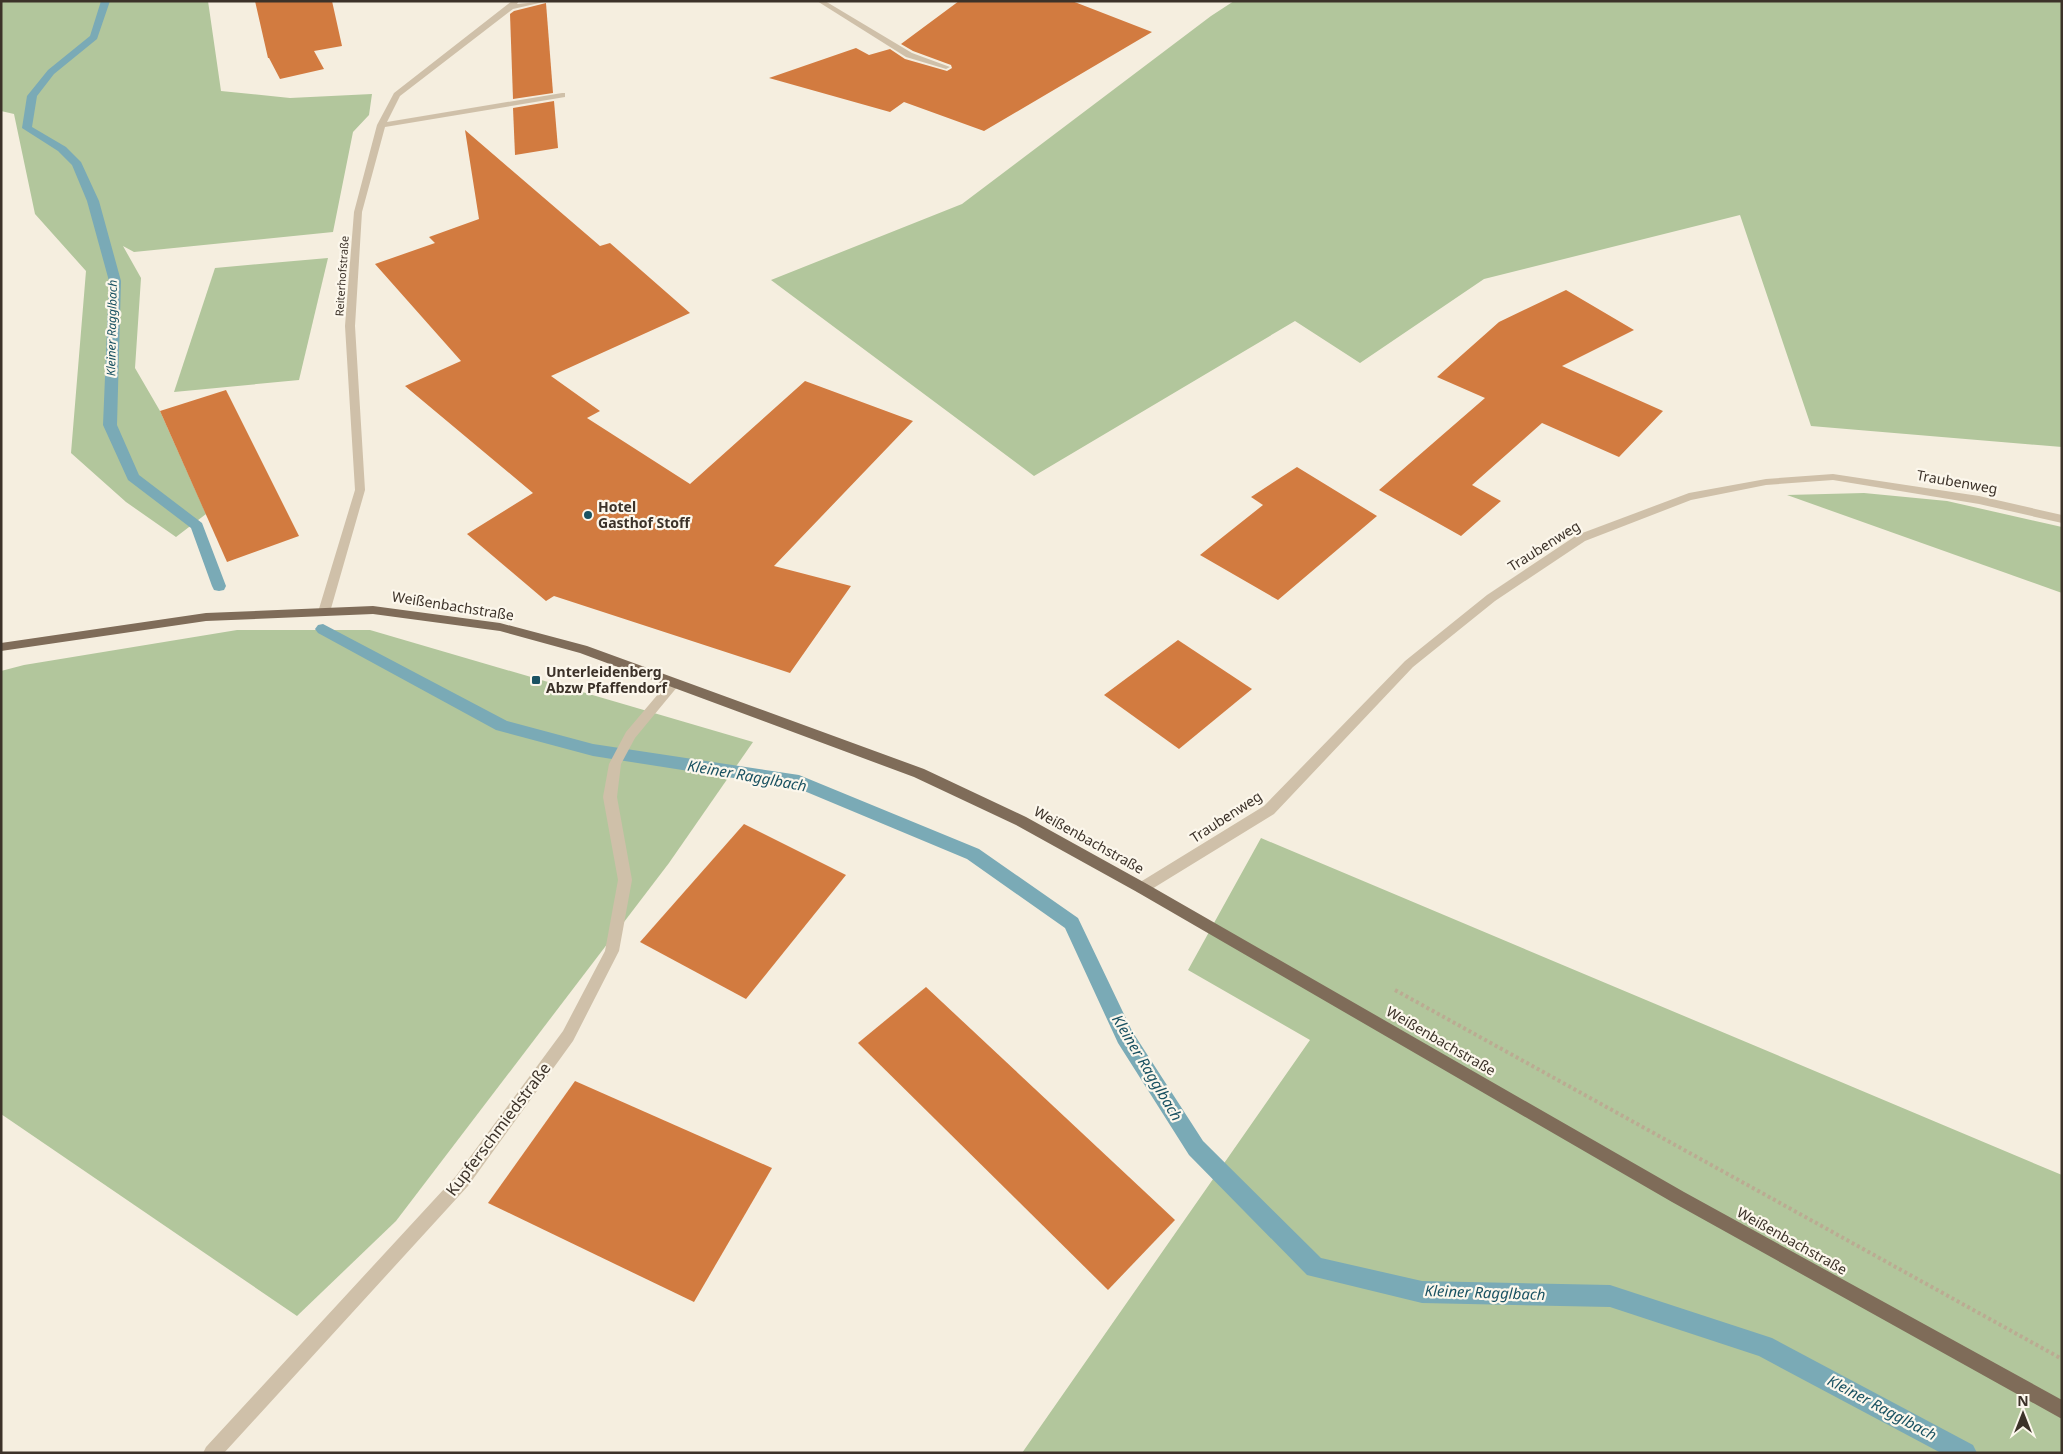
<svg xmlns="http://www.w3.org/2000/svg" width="2063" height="1454" font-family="'Noto Sans',sans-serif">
  <rect width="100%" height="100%" fill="#f5eedf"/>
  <g fill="#b2c69c">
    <path d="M1 1H208L221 91 290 98 372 94 369 115 353 132 333 232 134 252 123 246 141 278 135 368 160 411 206 514 176 537 126 502 71 453 86 271 35 214 14 114 1 111Z"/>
    <path d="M1234 1H2062V447L1811 426 1740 215 1484 279 1360 363 1295 321 1034 476 771 280 962 204 1211 16Z"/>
    <path d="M328 258 299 380 174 392 215 268Z"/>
    <path d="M1864 493 1947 501 2062 527V593L1787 495Z"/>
    <path d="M237 630H370L753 742 669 863 396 1221 297 1316 1 1114V671L24 665Z"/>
    <path d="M1261 838 2062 1175V1453H1022L1310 1040 1188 970Z"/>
  </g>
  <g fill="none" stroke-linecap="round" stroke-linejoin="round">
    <g fill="#7aaab6" fill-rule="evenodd">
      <path d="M101 1H110L97 39 54 74 37 96 32 127 66 147 81 162 99 201 121 281 117 425 139 475 202 523 226 586 224 590 219 591 214 590 212 586 191 528 128 480 103 425 109 281 87 201 72 165 58 151 22 128 27 96 48 70 90 36Z"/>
      <path d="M323 624 507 721 593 744 799 775 979 849 1078 918 1132 1031 1203 1141 1321 1258 1422 1281 1610 1285 1772 1338 1973 1445 1977 1453H1941L1759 1356 1610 1307 1422 1303 1307 1275 1189 1155 1118 1043 1065 928 967 859 797 788 593 756 496 730 318 633 315 629 318 625Z"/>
    </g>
  </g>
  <g fill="#d27b40">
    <path d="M255 1H332L342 46 314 51 324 69 280 79 269 58H268Z"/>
    <path d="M959 1H1072L1152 32 984 131 904 102 890 112 769 78 856 48 869 55 890 49 905 59 947 71 952 68 951 65 913 51 901 44Z"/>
    <path d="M546 3 553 93 513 99 510 14 514 11Z"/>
    <path d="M554 101 558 148 515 155 513 108Z"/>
    <path d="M465 130 600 246 610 243 690 313 551 376 600 411 587 418 690 484 805 381 913 421 774 566 851 586 790 673 554 596 546 601 467 534 533 493 405 386 461 361 375 264 435 243 429 237 479 219Z"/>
    <path d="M1566 290 1634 330 1562 366 1663 411 1619 457 1542 423 1472 485 1501 501 1461 536 1379 490 1485 398 1437 377 1499 322Z"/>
    <path d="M226 390 299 536 227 562 160 411Z"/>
    <path d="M1297 467 1377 516 1278 600 1200 555 1263 505 1251 497Z"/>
    <path d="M1178 640 1252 689 1179 749 1104 695Z"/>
    <path d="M744 824 846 875 746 999 640 942Z"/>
    <path d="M926 987 1175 1220 1108 1290 858 1043Z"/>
    <path d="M575 1081 772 1168 694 1302 488 1203Z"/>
  </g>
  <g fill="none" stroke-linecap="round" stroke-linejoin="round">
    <path stroke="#bbab92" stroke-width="4" stroke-dasharray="3 3" stroke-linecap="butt" d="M1395 990 2062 1359"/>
    <g fill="#cfc0a9" fill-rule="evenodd">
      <path d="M512 1H519L517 4 548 1 513 9 400 96 387 122 562 93H565V97L385 127 362 212 355 326 365 490 330 612 324 616 320 615 318 612 355 490 345 326 354 212 377 125 394 93Z"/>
      <path d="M817 1H825L912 53 950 67 946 69 906 57Z"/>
      <path d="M1833 474 1979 496 2062 515V523L1979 504 1833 480 1766 485 1691 500 1585 541 1495 601 1413 667 1274 814 1147 892 1142 894 1137 892 1135 888 1137 884 1264 806 1405 661 1487 595 1577 535 1689 493 1766 479Z"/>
      <path d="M674 679 678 680 680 683 678 686 635 738 621 764 617 797 632 880 619 951 573 1041 468 1186 224 1453H203L206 1447 456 1176 563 1031 605 951 618 880 603 797 609 764 626 732 670 680Z"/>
    </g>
    <path fill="#7f6c59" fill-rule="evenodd" d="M373 606 500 623 587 646 924 769 1026 817 1147 884 1684 1192 2062 1400V1419L1672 1202 1137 892 1016 825 914 777 580 653 500 631 373 614 206 621 1 651V643L206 613Z"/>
  </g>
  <g fill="#1a5262" stroke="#fcf7ec" stroke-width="2">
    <circle cx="588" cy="515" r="5"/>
    <rect x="531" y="675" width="10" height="10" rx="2.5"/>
  </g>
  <g text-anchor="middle" stroke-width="4.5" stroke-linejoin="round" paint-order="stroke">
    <g font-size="11" fill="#3c3229" stroke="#fcf7ec">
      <text transform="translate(342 276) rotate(-86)" y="4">Reiterhofstraße</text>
    </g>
    <g font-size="12" font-style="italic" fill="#1a5262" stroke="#fcf7ec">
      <text transform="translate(112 328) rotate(-89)" y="4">Kleiner Ragglbach</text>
    </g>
    <g font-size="14" fill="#3c3229" stroke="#fcf7ec">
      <text transform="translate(1957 482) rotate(10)" y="5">Traubenweg</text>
      <text transform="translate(1544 546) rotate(-32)" y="5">Traubenweg</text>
      <text transform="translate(453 606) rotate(9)" y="5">Weißenbachstraße</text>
      <text transform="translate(1226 817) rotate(-33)" y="5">Traubenweg</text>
      <text transform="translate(1089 840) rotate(29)" y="5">Weißenbachstraße</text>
      <text transform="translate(1441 1041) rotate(30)" y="5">Weißenbachstraße</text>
      <text transform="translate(1792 1241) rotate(29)" y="5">Weißenbachstraße</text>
    </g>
    <g font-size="14" font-weight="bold" fill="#3c3229" stroke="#fcf7ec" text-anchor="start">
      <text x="598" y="512">Hotel<tspan x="598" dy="16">Gasthof Stoff</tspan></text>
      <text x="546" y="677">Unterleidenberg<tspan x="546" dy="16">Abzw Pfaffendorf</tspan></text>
    </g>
    <g font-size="15" font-style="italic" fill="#1a5262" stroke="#fcf7ec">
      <text transform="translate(747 776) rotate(10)" y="5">Kleiner Ragglbach</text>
      <text transform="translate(1147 1068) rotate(59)" y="5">Kleiner Ragglbach</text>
      <text transform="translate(1485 1293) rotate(2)" y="5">Kleiner Ragglbach</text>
      <text transform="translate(1882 1408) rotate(28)" y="5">Kleiner Ragglbach</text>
    </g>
    <g font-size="16" fill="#3c3229" stroke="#fcf7ec">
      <text transform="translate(498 1129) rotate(-53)" y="6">Kupferschmiedstraße</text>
    </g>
  </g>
  <rect width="2063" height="1454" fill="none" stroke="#3c3229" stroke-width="5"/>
  <g transform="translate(2023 1414)" stroke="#fcf7ec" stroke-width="4" paint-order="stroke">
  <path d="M0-4L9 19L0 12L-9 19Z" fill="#3c3229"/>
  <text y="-8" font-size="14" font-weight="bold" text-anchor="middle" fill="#3c3229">N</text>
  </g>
</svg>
